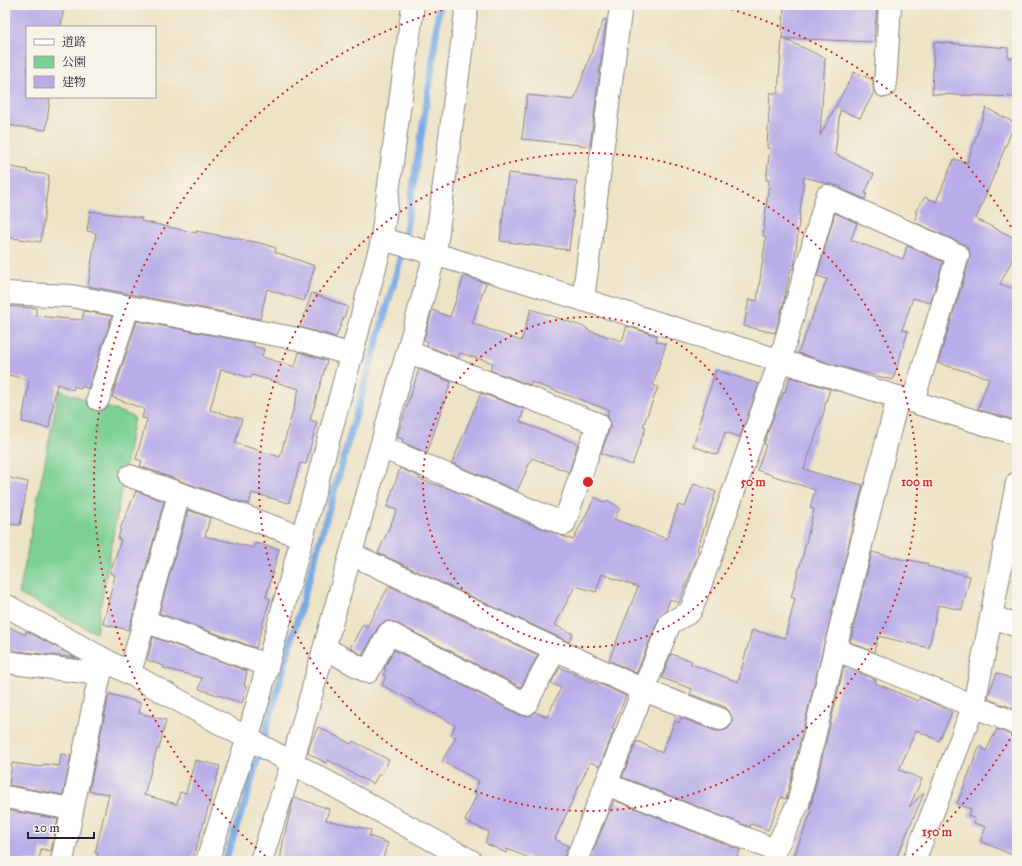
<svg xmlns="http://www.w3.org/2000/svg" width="1022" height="866" font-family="'IM FELL Great Primer','Noto Serif JP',serif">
  <rect width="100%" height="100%" fill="#f7f3e8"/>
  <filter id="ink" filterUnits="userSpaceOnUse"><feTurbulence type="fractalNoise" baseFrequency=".025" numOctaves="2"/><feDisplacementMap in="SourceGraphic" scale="8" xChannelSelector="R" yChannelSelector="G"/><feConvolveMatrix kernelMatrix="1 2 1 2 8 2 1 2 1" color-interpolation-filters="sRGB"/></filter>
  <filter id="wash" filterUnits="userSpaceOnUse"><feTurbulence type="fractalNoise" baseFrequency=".012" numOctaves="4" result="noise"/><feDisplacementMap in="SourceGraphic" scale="16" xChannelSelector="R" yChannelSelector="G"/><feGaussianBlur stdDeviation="0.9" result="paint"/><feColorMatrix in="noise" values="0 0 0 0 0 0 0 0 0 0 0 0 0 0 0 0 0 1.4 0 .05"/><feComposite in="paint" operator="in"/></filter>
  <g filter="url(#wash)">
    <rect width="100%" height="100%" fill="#ede3c5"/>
    <path fill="#7bd094" stroke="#4e7968" d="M59 390 134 417 96 633 19 594Z"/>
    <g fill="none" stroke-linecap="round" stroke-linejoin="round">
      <path stroke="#79abe5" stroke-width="7" d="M225 861 246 799 402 254 432 69 439 5"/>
    </g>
    <g id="blocks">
      <g fill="#b8ade9" fill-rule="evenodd">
        <path d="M5 5H64L61 27H27V97H50L46 130 5 125Z"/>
        <path d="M784 5H833L850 6V5H877L874 42 782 38Z"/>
        <path d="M604 19 606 20 590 146 522 139 527 95 574 100Z"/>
        <path d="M782 38 825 58 820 136 854 72 873 80V86L874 92 860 118 840 110 835 154 874 174 865 193 867 194 865 199 841 189 842 187 804 177 794 267 793 269H791L783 304 775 333 744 326 749 299 757 301 766 237 763 236 769 180H766L770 148H767L770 93H778Z"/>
        <path d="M934 42 1008 48V58H1017V97L932 94Z"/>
        <path d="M986 108 1015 123 976 219 1017 239V250L1000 284 1017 290V421L978 409 989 378 938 363 970 259V253L968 248 963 244 914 222 917 213 915 212 925 197 936 202 954 159 967 163Z"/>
        <path d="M5 166 28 170 27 172 49 175 41 242 5 237Z"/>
        <path d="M508 173 577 181 569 250 500 241Z"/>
        <path d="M90 211 142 218 141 221 196 233V231L260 243 276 248 275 252 315 266 304 301 267 289 260 319 88 286 96 233 87 231Z"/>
        <path d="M835 213 857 223 851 240 903 259 907 246 943 262 930 303 913 298 902 330 908 331 893 380 838 366 798 353 827 279 817 276Z"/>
        <path d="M464 276 486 283 472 323 521 341 531 309 587 328V330L622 341 627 326 657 336 656 341 666 344 653 385 658 387 643 426 646 427 632 465 601 453 610 428V421L607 415 609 410 531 382 530 385 490 370 493 363 460 353 458 358 427 346 428 342 424 340 432 310 450 317Z"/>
        <path d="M312 293 348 307 336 337 300 327Z"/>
        <path d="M5 306 36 308V316L82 320 84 311 112 316 88 389 82 386 81 389 74 386 73 390 57 384 49 428 22 422 29 380 5 374Z"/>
        <path d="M137 321 254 343 253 346 264 349 262 357 295 367 299 352 327 361 310 420 317 422 306 464 300 463 289 503 252 493 249 504 234 500 140 466 142 461 136 459 147 419 142 418 144 409 112 397ZM221 369 251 378 252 375 299 389 280 457 235 443 242 419 210 410Z"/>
        <path d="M419 369 451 382 427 453 402 442 403 439 397 437Z"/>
        <path d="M716 370 759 384 740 437 725 432 717 455 693 446 701 423H699Z"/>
        <path d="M790 377 830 389 824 408 825 409 804 469 822 475 863 485 850 535H851L786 799 781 797 768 830 751 824 750 827 622 777 637 741 662 753 675 721 679 723 681 718 716 731H722L728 729 732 724V717L729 711 725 707 690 694 692 689 662 678 671 654 692 661 691 664 738 682 752 630 785 638 795 599 791 597 803 555 814 509 810 508 815 490 757 470 766 445 764 444 775 412 784 391 785 392Z"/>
        <path d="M481 393 524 409 520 422 578 444 569 472 532 458 517 491 452 463Z"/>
        <path d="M400 468 420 477 419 479 442 487 443 486 525 522 573 540 595 497 605 503 607 500 620 508 614 519 667 539 678 505 685 507 694 484 716 492 697 550 699 551 679 603 670 599 666 611 659 618 637 672H636V673L609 660 638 587 602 574 596 592 575 586 555 625 573 634 569 642 378 553 397 510 387 507Z"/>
        <path d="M5 477 28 482 20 525 5 524Z"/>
        <path d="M136 491 164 501 129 630 103 624 115 575 110 573 121 540 118 539 121 527Z"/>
        <path d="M188 510 210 518 205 536 254 548 255 543 279 549 266 597 270 599 256 648 159 613Z"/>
        <path d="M872 552 909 561 910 560 928 564 927 566 970 576 962 610 938 605 929 648 878 636 874 652 850 642Z"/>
        <path d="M389 586 538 655 521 687 394 622 388 621 382 623 378 627 363 655 350 648 363 624 367 627Z"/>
        <path d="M5 625 25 635 27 631 76 658 16 651 5 644Z"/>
        <path d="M153 637 247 671 244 686H246L242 703 199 689 202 678 163 668 164 666 147 660Z"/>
        <path d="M394 650 520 715 526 716 532 715 535 712 547 717 561 688 551 683 560 667 599 685 600 684 626 696 612 729 614 730 600 766 590 762 555 839 568 846 564 856V861H537L507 849 506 853 487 844V843L485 842 489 832 465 821 477 794 474 792 479 781 442 761 456 737 451 735 455 725 412 702 413 701 382 685 386 676 383 675 386 670 384 669Z"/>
        <path d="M844 666 876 680 875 683 918 701 920 697 952 712 939 741 916 730 899 770 922 779 909 807 924 793 895 861H792L812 810 810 809Z"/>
        <path d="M997 673 1017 681V710L988 699 989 693Z"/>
        <path d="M110 694 141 703 139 713 166 720 159 749H157L144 795 177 804 180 792 186 793 195 760 220 766 205 819 192 861H96L98 853H95L109 794 89 791 108 699Z"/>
        <path d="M318 727 351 744 353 741 389 760 381 775 379 774 373 784 328 760 326 763 308 753 311 742Z"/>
        <path d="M997 729 1012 736H1017V857L980 841 986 827 974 823 975 819 968 816 971 809 957 804 980 745 986 751Z"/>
        <path d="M61 754 71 756 63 795 9 785 12 763 42 767 43 764 59 766Z"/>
        <path d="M294 797 329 809 326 820 371 830 369 836 388 843 382 861H280L284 837Z"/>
        <path d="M614 800 740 850 735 861H589Z"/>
        <path d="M6 810 58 819 51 851 41 849 39 861H5Z"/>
      </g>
    </g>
  </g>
  <g filter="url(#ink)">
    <use href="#blocks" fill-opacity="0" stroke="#888280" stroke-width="1"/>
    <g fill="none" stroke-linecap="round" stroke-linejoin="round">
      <g stroke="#888280" stroke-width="24">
        <g id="minor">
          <path d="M885 86 890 5"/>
          <path d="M382 239 435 254 1017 434"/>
          <path d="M5 293 71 296 298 339 352 355"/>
          <path d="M583 300 621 5"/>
          <path d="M898 397 835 649 1017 724"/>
          <path d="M98 399 128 307"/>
          <path d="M381 447 564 524 598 424 408 352"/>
          <path d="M130 476 302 537"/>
          <path d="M351 554 643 690 720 719"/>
          <path d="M5 605 471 861"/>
          <path d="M991 616 1017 626"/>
          <path d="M144 621 267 665"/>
          <path d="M325 648 368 672 389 633 526 704 555 649"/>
          <path d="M5 662 100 674"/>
          <path d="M130 673 179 494"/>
          <path d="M606 784 775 850 798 804 835 649"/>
          <path d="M5 797 72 809"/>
          <path d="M62 861 100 674 103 659"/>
          <path d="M207 861 248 738 381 245 413 5"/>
          <path d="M261 861 292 763 435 254 467 5"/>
          <path d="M576 861 606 784 670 623 690 612 695 600 780 361 827 196 958 255 913 401"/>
          <path d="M914 861 974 705 1017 483"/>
        </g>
      </g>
      <use href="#minor" stroke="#fff" stroke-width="22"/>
    </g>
  </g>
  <g fill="none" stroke="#d62828" stroke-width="2" stroke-dasharray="2 4">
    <circle cx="588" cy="482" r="165"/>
    <circle cx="588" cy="482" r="329"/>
    <path d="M1016 729A494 494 0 0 1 906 860M270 860A494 494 0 0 1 456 6M720 6A494 494 0 0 1 1016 235"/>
  </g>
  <circle cx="588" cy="482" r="6" fill="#d62828" stroke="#f7f3e8" stroke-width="2"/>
  <g font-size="12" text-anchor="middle" font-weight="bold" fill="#d62828" stroke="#f7f3e8" stroke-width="3" stroke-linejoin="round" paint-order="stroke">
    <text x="753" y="486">50 m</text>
    <text x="917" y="486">100 m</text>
    <text x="937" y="836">150 m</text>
  </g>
  <rect width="1022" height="866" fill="none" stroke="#f7f3e8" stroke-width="20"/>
  <rect x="26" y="26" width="130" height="72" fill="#f7f3e8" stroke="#a29fa3"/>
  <rect x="34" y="39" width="20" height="6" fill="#ffffff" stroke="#a29fa3"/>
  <text x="62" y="46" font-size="12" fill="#22223b">道路</text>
  <rect x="34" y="56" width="20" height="12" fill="#7bd094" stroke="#a29fa3"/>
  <text x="62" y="66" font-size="12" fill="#22223b">公園</text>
  <rect x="34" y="76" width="20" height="12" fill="#b8ade9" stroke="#a29fa3"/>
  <text x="62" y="86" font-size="12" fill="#22223b">建物</text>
  <path d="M28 832v6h66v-6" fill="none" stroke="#22223b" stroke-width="2"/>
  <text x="34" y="832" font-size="12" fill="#22223b" stroke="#f7f3e8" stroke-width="3" paint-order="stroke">20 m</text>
</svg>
